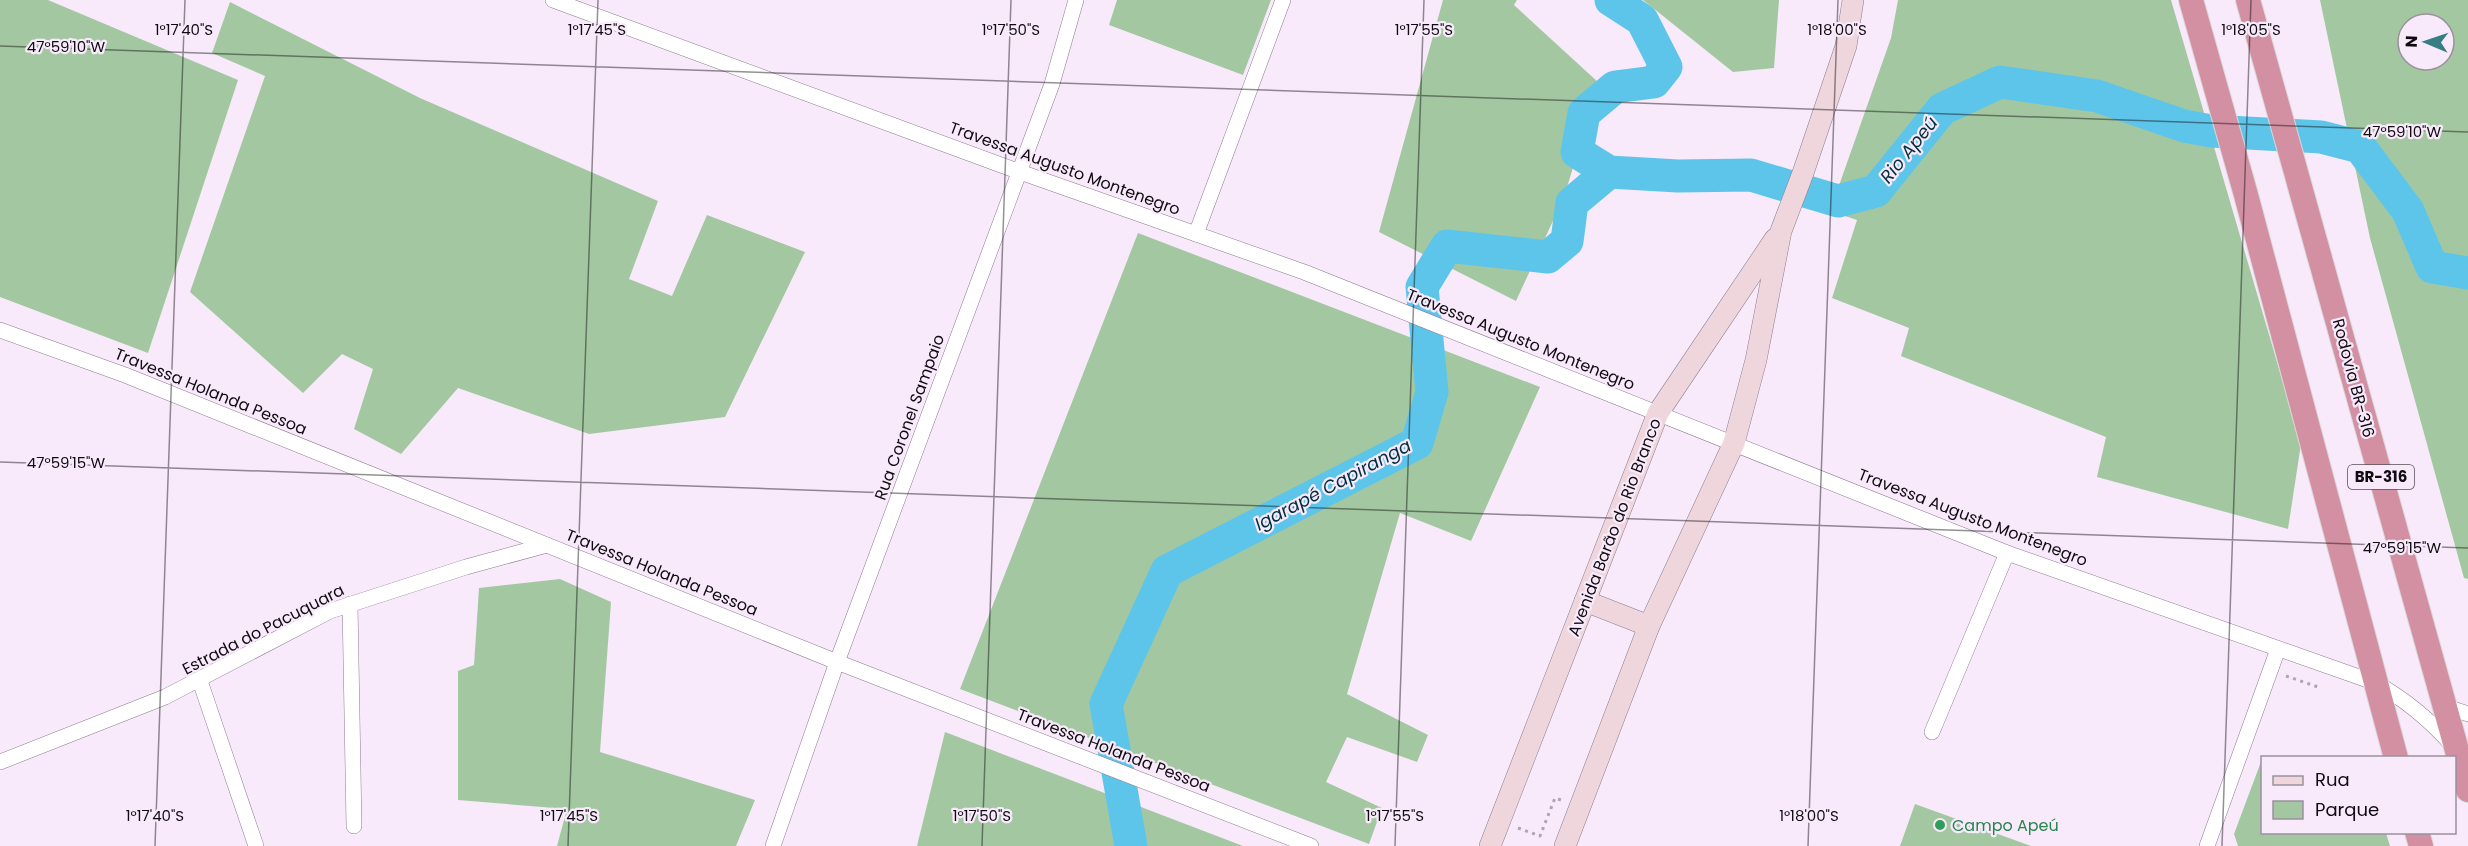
<svg xmlns="http://www.w3.org/2000/svg" width="2468" height="846" font-family="Poppins,sans-serif">
  <rect width="100%" height="100%" fill="#f8eafb"/>
  <g fill="#a3c8a1" fill-rule="evenodd">
    <path d="M0 0H48L238 80 148 353 0 297Z"/>
    <path d="M1117 0H1271L1243 75 1109 25Z"/>
    <path d="M1443 0H1517L1514 5 1599 83 1564 197 1516 301 1379 232Z"/>
    <path d="M1643 0H1779L1774 68 1733 72Z"/>
    <path d="M1898 0H2171L2301 444 2288 529 2097 477 2106 437 1901 356 1909 328 1832 298 1857 220 1830 211 1891 38Z"/>
    <path d="M2320 0H2468V579L2464 578 2370 238ZM2408 24H2444V60H2408Z"/>
    <path d="M230 2 420 98 658 201 629 279 672 296 707 215 805 252 725 417 589 434 458 388 401 454 354 429 373 369 342 354 303 393 190 292 265 76 212 53Z"/>
    <path d="M1138 233 1540 387 1471 541 1400 513 1347 694 1428 735 1417 762 1347 737 1326 782 1382 808 1369 844 960 689Z"/>
    <path d="M560 579 611 602 600 752 755 800 736 846H557L567 809 458 800V671L474 665 479 588Z"/>
    <path d="M945 732 1243 846H917Z"/>
    <path d="M2262 759V832L2386 833 2390 846H2238L2234 834Z"/>
    <path d="M1915 804 2031 846H1900Z"/>
  </g>
  <g fill="none" stroke-linecap="round" stroke-linejoin="round">
    <g stroke="#5ec5ea" stroke-width="33">
      <path d="M1611 0 1642 20 1666 67 1654 82 1615 87 1584 113 1577 152 1609 172 1678 176 1751 175 1838 201 1876 191 1942 109 2000 82 2097 96 2184 126 2211 131 2321 137 2360 147 2408 211 2432 267 2468 273"/>
      <path d="M1131 846 1106 704 1167 571 1417 443 1432 392 1422 287 1447 246 1548 257 1567 241 1572 203 1609 172"/>
    </g>
    <g stroke="#8a7e8d" stroke-width="16">
      <g id="minor">
        <path d="M553 0 1020 172 1304 272 2007 553 2376 683C2406 700 2429 719 2452 745"/>
        <path d="M1196 234 1283 0"/>
        <path d="M0 330 125 375 837 662 1311 846"/>
        <path d="M350 604 354 826"/>
        <path d="M200 681 256 846"/>
        <path d="M2447 707 2468 714"/>
        <path d="M1932 732 2007 553"/>
        <path d="M0 762 165 697 330 611 466 567 547 545"/>
        <path d="M773 846 837 662 1052 84 1076 0"/>
        <path d="M2207 846 2278 649"/>
      </g>
    </g>
    <g stroke="#8a7e8d" stroke-width="22">
      <g id="secondary">
        <path d="M1585 601 1649 626"/>
        <path d="M1490 846 1658 413 1775 239"/>
        <path d="M1565 846 1649 626 1734 443 1756 360 1781 231 1803 173 1846 46 1853 0"/>
      </g>
    </g>
    <g stroke="#d9d8d9" stroke-width="26">
      <g id="trunk">
        <path d="M2191 0 2246 195 2396 758"/>
        <path d="M2248 0 2468 790"/>
        <path d="M2417 832 2421 846"/>
      </g>
    </g>
    <g stroke="#afa4b1" stroke-width="3" stroke-dasharray="3 4.5" stroke-linecap="butt">
      <path d="M2286 676 2318 687"/>
      <path d="M1518 828 1540 836 1555 798 1561 800"/>
    </g>
    <use href="#minor" stroke="#fff" stroke-width="15"/>
    <use href="#secondary" stroke="#eed6dc" stroke-width="21"/>
    <use href="#trunk" stroke="#d290a2" stroke-width="24"/>
  </g>
  <path fill="none" stroke="#0f0b10" stroke-width="1.5" stroke-opacity="0.45" d="M0 46 2468 132M0 462 2468 548M155 846 185 0M568 846 598 0M982 846 1011 0M1395 846 1424 0M1808 846 1838 0M2222 846 2251 0"/>
  <circle fill="#2e9e5b" stroke="#f8eafb" stroke-width="2" cx="1940" cy="825" r="6"/>
  <g text-anchor="middle" stroke-width="4.5" stroke-linejoin="round" paint-order="stroke">
    <rect fill="#f8eafb" stroke="#554e56" stroke-width="1.5" x="2348" y="465" width="66" height="24" rx="4.5"/>
    <g font-size="15" font-weight="bold" fill="#0f0b10">
      <text x="2381" y="482">BR-316</text>
    </g>
    <g font-size="16" fill="#0f0b10" stroke="#f8eafb">
      <text transform="translate(1065 168) rotate(20)" y="6">Travessa Augusto Montenegro</text>
      <text transform="translate(1521 339) rotate(22)" y="6">Travessa Augusto Montenegro</text>
      <text transform="translate(2354 378) rotate(75)" y="6">Rodovia BR-316</text>
      <text transform="translate(211 391) rotate(22)" y="6">Travessa Holanda Pessoa</text>
      <text transform="translate(909 417) rotate(-70)" y="6">Rua Coronel Sampaio</text>
      <text transform="translate(1973 517) rotate(21)" y="6">Travessa Augusto Montenegro</text>
      <text transform="translate(1614 527) rotate(-69)" y="6">Avenida Barão do Rio Branco</text>
      <text transform="translate(662 572) rotate(22)" y="6">Travessa Holanda Pessoa</text>
      <text transform="translate(263 629) rotate(-27)" y="6">Estrada do Pacuquara</text>
      <text transform="translate(1114 750) rotate(21)" y="6">Travessa Holanda Pessoa</text>
    </g>
    <g font-size="16" fill="#27864d" stroke="#f8eafb" text-anchor="start">
      <text x="1952" y="831">Campo Apeú</text>
    </g>
    <g font-size="18" font-style="italic" fill="#00303f" stroke="#f8eafb">
      <text transform="translate(1909 150) rotate(-51)" y="6">Rio Apeú</text>
      <text transform="translate(1333 485) rotate(-28)" y="6">Igarapé Capiranga</text>
    </g>
  </g>
  <g font-size="15" text-anchor="middle" fill="#0f0b10" stroke="#f8eafb" stroke-width="4.5" stroke-linejoin="round" paint-order="stroke">
    <text x="184" y="35">1°17'40"S</text>
    <text x="597" y="35">1°17'45"S</text>
    <text x="1011" y="35">1°17'50"S</text>
    <text x="1424" y="35">1°17'55"S</text>
    <text x="1837" y="35">1°18'00"S</text>
    <text x="2251" y="35">1°18'05"S</text>
    <text x="66" y="52">47°59'10"W</text>
    <text x="2402" y="137">47°59'10"W</text>
    <text x="66" y="468">47°59'15"W</text>
    <text x="2402" y="553">47°59'15"W</text>
    <text x="155" y="821">1°17'40"S</text>
    <text x="569" y="821">1°17'45"S</text>
    <text x="982" y="821">1°17'50"S</text>
    <text x="1395" y="821">1°17'55"S</text>
    <text x="1809" y="821">1°18'00"S</text>
  </g>
  <rect x="2261" y="756" width="195" height="78" fill="#f8eafb" stroke="#9b919d" stroke-width="1.5"/>
  <rect x="2273" y="776" width="30" height="9" fill="#eed6dc" stroke="#9b919d" stroke-width="1.5"/>
  <text x="2315" y="786" font-size="18" fill="#0f0b10">Rua</text>
  <rect x="2273" y="801" width="30" height="18" fill="#a3c8a1" stroke="#9b919d" stroke-width="1.5"/>
  <text x="2315" y="816" font-size="18" fill="#0f0b10">Parque</text>
  <g transform="translate(2426 42) rotate(272)"><circle r="28" fill="#f8eafb" stroke="#9b919d" stroke-width="1.5"/>
  <path d="M0-4.5L10 22L0 15L-10 22Z" fill="#357e82"/>
  <text y="-9" font-size="16" font-weight="bold" text-anchor="middle" fill="#0f0b10">N</text>
  </g>
</svg>
